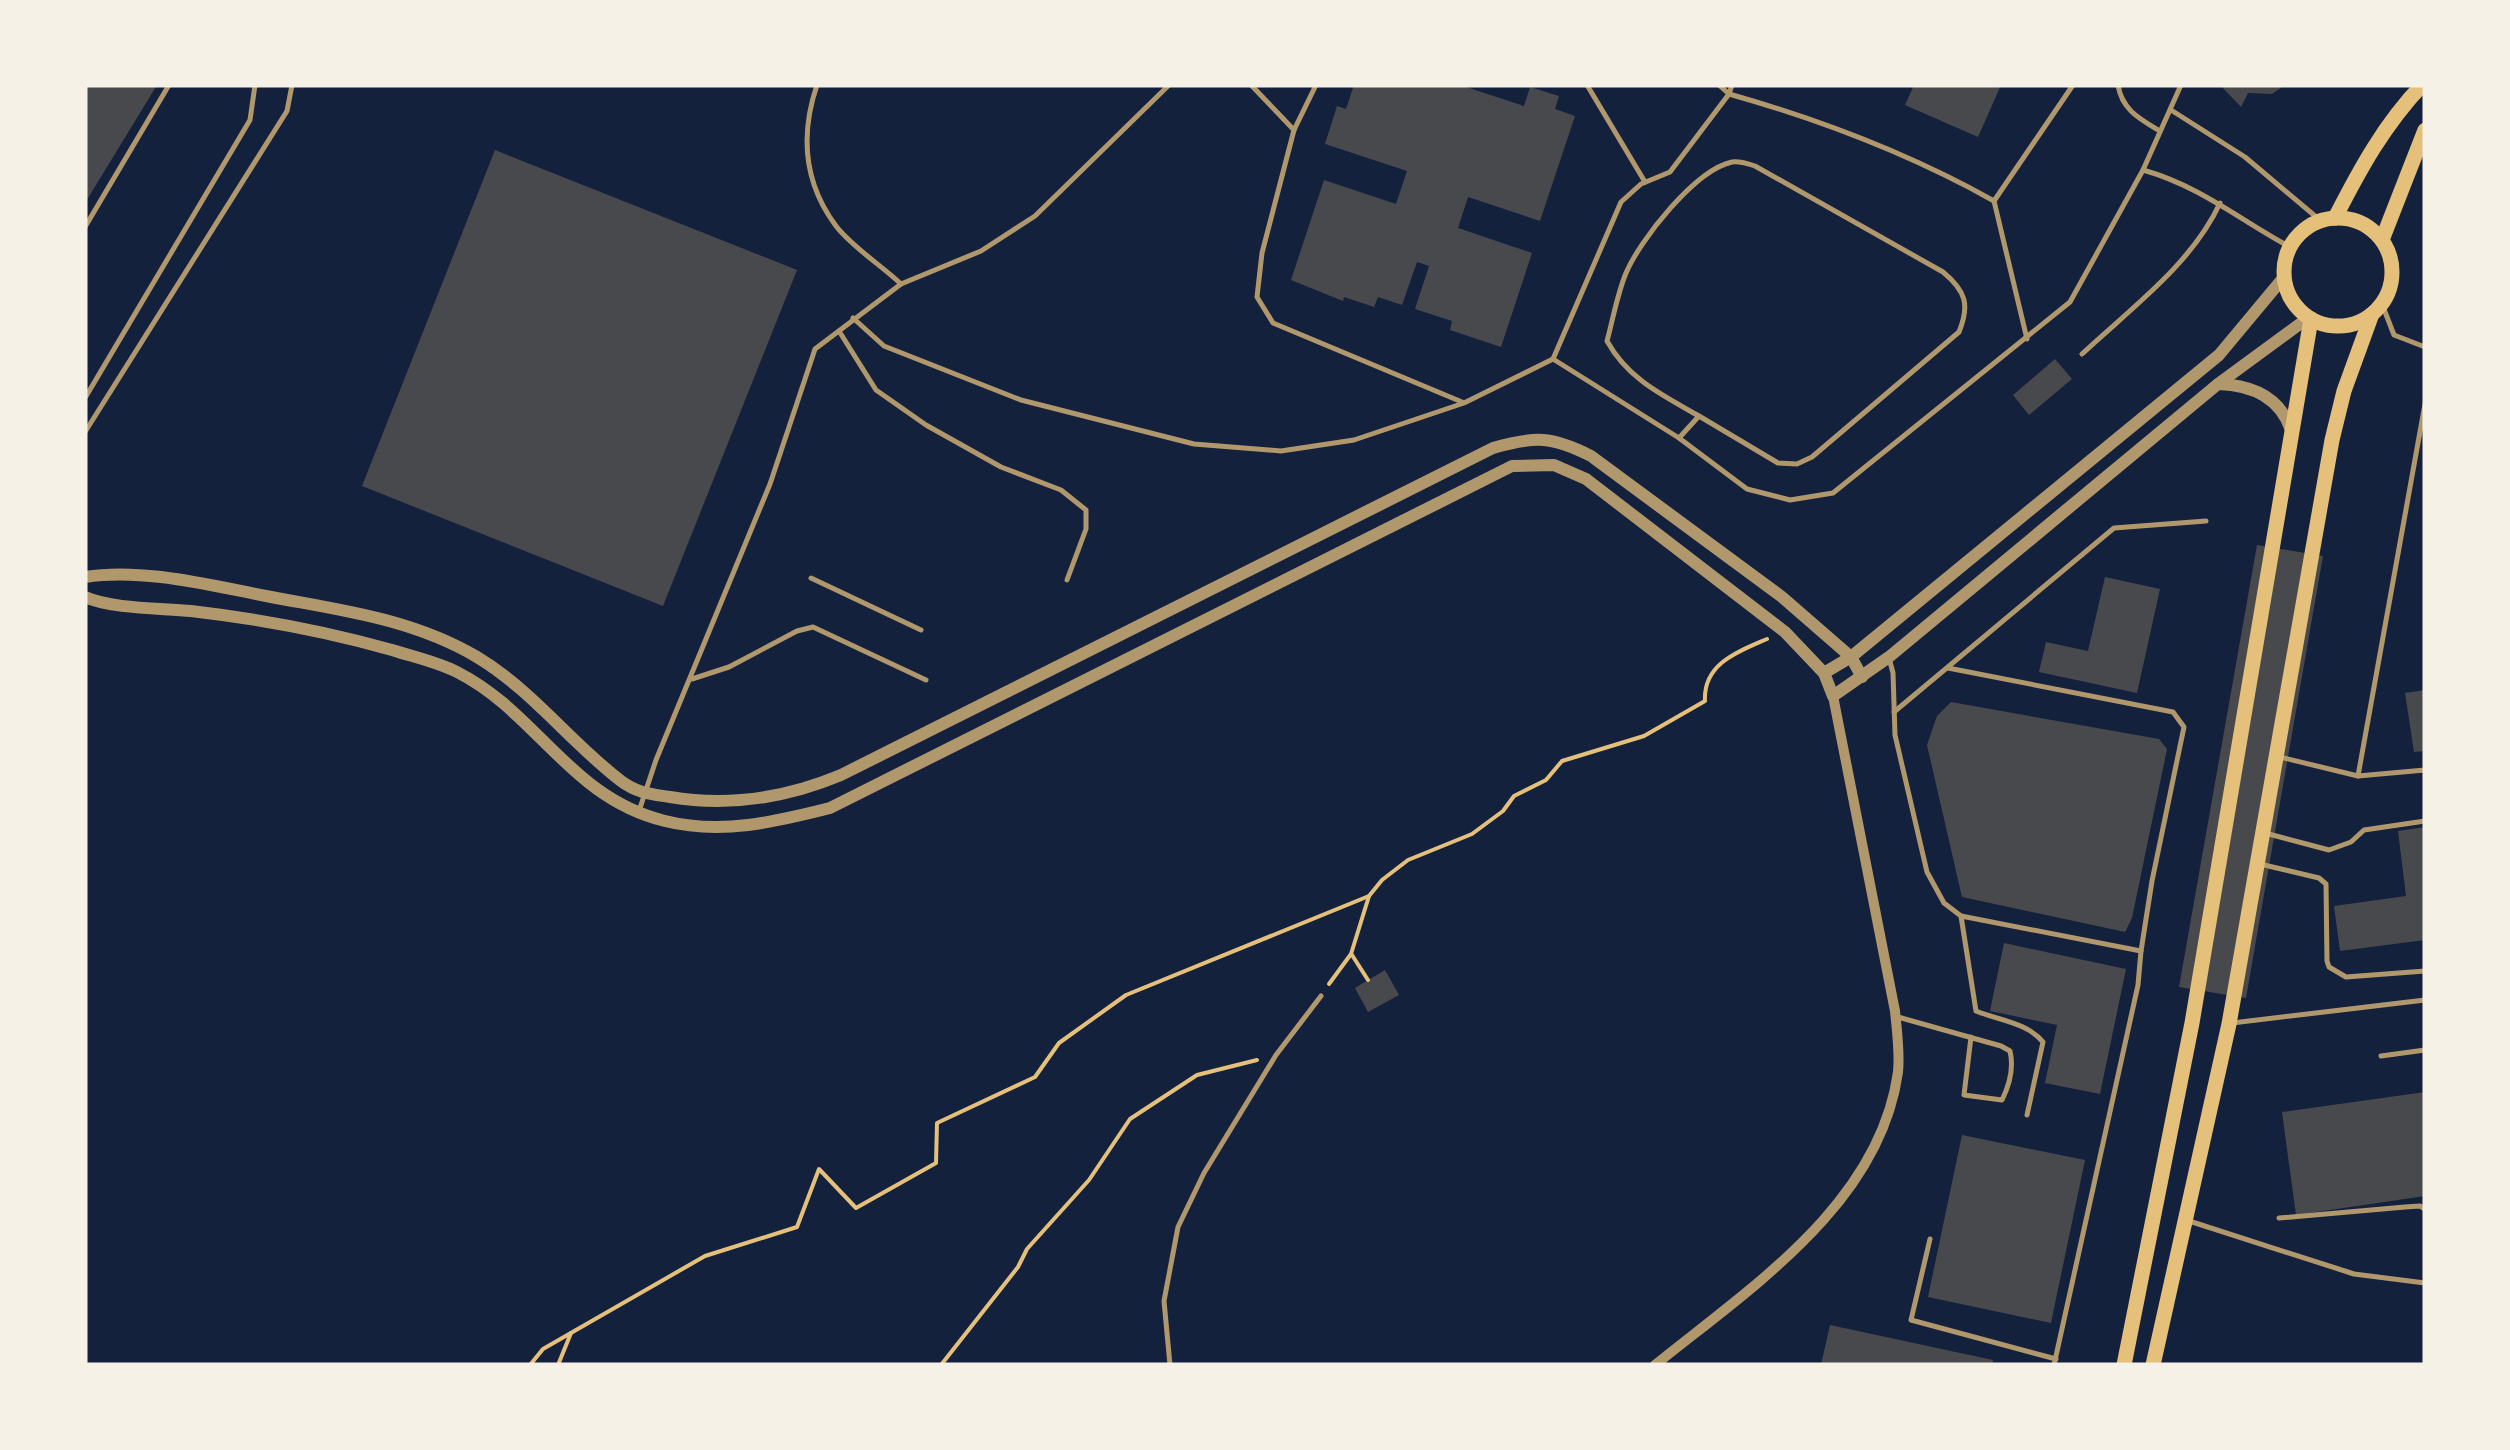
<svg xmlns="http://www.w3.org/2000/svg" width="2510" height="1450" font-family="'Archivo Narrow',sans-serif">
  <rect width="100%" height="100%" fill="#14213d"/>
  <g fill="#48494c">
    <path d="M85 85H157L85 203Z"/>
    <path d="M1354 85H1460L1524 106 1530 87 1559 96 1555 109 1575 116 1540 221 1468 197 1458 228 1532 253 1501 347 1450 330 1452 321 1415 309 1429 266 1417 262 1402 305 1378 297 1374 307 1344 297 1343 301 1291 280 1324 180 1396 204 1407 171 1325 144 1337 106 1346 109Z"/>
    <path d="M1914 85H2001L1978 137 1905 105Z"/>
    <path d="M2220 85H2285L2272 94 2248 93 2241 107Z"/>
    <path d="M495 150 797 270 663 606 362 486Z"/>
    <path d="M2055 359 2072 379 2029 415 2013 395Z"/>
    <path d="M2257 545 2323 556 2246 998 2179 987Z"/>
    <path d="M2105 577 2160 589 2137 693 2039 672 2046 642 2088 651Z"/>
    <path d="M2425 690V751L2414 752 2405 693Z"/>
    <path d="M1951 702 2159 739 2167 749 2132 918 2125 932 1962 897 1927 745 1937 716Z"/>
    <path d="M2425 827V940L2340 951 2334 906 2406 896 2398 831Z"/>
    <path d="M2004 943 2126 969 2100 1094 2045 1083 2057 1025 1990 1011Z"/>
    <path d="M1385 970 1399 995 1368 1012 1355 988Z"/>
    <path d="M2425 1092V1196L2296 1215 2282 1112Z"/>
    <path d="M1962 1135 2085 1160 2051 1323 1928 1297Z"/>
    <path d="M1830 1325 1993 1360 1992 1365H1821Z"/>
  </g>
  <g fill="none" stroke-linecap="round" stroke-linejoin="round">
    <g stroke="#e5c07b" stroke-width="4">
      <path d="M1352 955 1368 980"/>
      <path d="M1329 984 1351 954 1369 896 1382 880 1408 860 1472 834 1503 811 1514 796 1546 780 1562 761 1644 736 1705 701C1703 664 1737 652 1767 639"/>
      <path d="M530 1365 543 1349 705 1256 797 1227 819 1169 856 1208 936 1163 937 1123 1035 1077 1059 1043 1126 995 1369 896"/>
      <path d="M558 1365 571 1333"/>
      <path d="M941 1365 1018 1267 1027 1249 1089 1180 1130 1119 1197 1075 1257 1060"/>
    </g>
    <g stroke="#b1986c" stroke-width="5">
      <path d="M817 85C800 135 804 183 836 226 851 246 882 266 901 284"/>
      <path d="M1251 85 1294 130"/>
      <path d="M1316 85 1294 130 1262 253 1257 297 1273 323 1462 402"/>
      <path d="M1587 85 1645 182"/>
      <path d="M1719 85 1729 94 1732 85"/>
      <path d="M2118 85C2122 110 2140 119 2160 131"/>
      <path d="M2171 110 2245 157 2321 221"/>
      <path d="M2143 170C2200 186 2240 220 2290 247"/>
      <path d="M85 227 169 85"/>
      <path d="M2382 304 2394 335 2425 347"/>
      <path d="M853 318 884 346 1021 400 1194 444 1281 451 1354 440 1464 403 1553 359 1679 438 1747 489 1790 500 1833 493 2070 302 2143 170 2181 85"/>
      <path d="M839 331 876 390 926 425 1001 467 1061 490 1086 510V529L1067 580"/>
      <path d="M2027 339 1994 201 2073 85"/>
      <path d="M2082 354C2130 309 2192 264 2220 203"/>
      <path d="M1553 359 1621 202 1641 184 1670 172 1729 94C1821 120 1910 154 1994 201"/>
      <path d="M85 398 250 120 255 85"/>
      <path d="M85 432 287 111 292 85"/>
      <path d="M1679 438 1699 416C1662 395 1628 379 1607 341 1613 319 1617 295 1626 273 1640 240 1695 170 1732 162 1739 161 1749 164 1755 166L1943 272C1966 291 1970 305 1959 332L1812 457 1797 464 1778 463 1699 416"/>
      <path d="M811 578 921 630"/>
      <path d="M1889 658 1893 673 1895 735 1927 872 1944 903 1961 916 2141 951 2138 985 2054 1365"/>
      <path d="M1948 668 2173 712 2184 727 2152 881 2141 951"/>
      <path d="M692 679 729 667 797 631 813 627 926 680"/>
      <path d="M1894 712 2114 528 2206 521"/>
      <path d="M2280 757 2358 776 2425 770"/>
      <path d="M2358 776 2425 404"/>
      <path d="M639 811 656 760 770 484 815 349 901 284 981 251 1035 216 1169 85"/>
      <path d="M2265 833 2329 850 2351 842 2364 830 2425 821"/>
      <path d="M2260 864 2319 878 2326 884 2327 961 2329 967 2346 977 2425 971"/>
      <path d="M1961 916 1976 1011C1998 1020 2028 1023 2043 1042L2027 1115"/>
      <path d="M1898 1017 2001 1046 2010 1051C2014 1068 2010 1084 2002 1100L1964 1095 1971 1037"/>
      <path d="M2232 1023 2425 1000"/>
      <path d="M2381 1056 2425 1050"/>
      <path d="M2279 1218 2405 1207 2420 1206 2425 1209"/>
      <path d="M2186 1220 2354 1274 2425 1283"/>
      <path d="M1930 1239 1911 1320 2056 1359"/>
      <path d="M1170 1365 1164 1301 1178 1227 1204 1173 1276 1055 1321 996"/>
    </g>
    <path stroke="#b1986c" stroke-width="10" d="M1655 1365C1750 1288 1880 1204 1898 1072 1900 1052 1897 1032 1895 1011L1833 696"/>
    <g stroke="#b1986c" stroke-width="12">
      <path d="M2284 277 2219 355 1851 657 1824 673 1833 696 1889 657 2218 384 2308 318"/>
      <path d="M2218 384C2252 385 2280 397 2291 430"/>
      <path d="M85 577C143 568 208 585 266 596 338 610 411 618 477 657 532 690 570 742 621 781 637 793 651 794 670 797 730 807 786 798 841 775L1493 448C1535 436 1552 436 1591 456L1782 597 1851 657 1862 677"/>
      <path d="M85 597C112 609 160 608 191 611 260 619 325 631 392 650 414 657 437 662 457 672 538 713 570 798 665 821 721 835 775 822 830 808L1512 466 1554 465 1586 479 1785 632 1824 673"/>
    </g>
    <g stroke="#e5c07b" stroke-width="15">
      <circle cx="2338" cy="272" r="54"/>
      <path d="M2335 218C2360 169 2384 125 2422 85"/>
      <path d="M2382 240 2425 130"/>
      <path d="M2124 1365 2192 1023 2311 319"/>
      <path d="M2153 1365 2229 1024 2332 440 2344 391 2372 314"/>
    </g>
  </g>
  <rect width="2510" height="1450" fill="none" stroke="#f6f1e7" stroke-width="175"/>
</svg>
